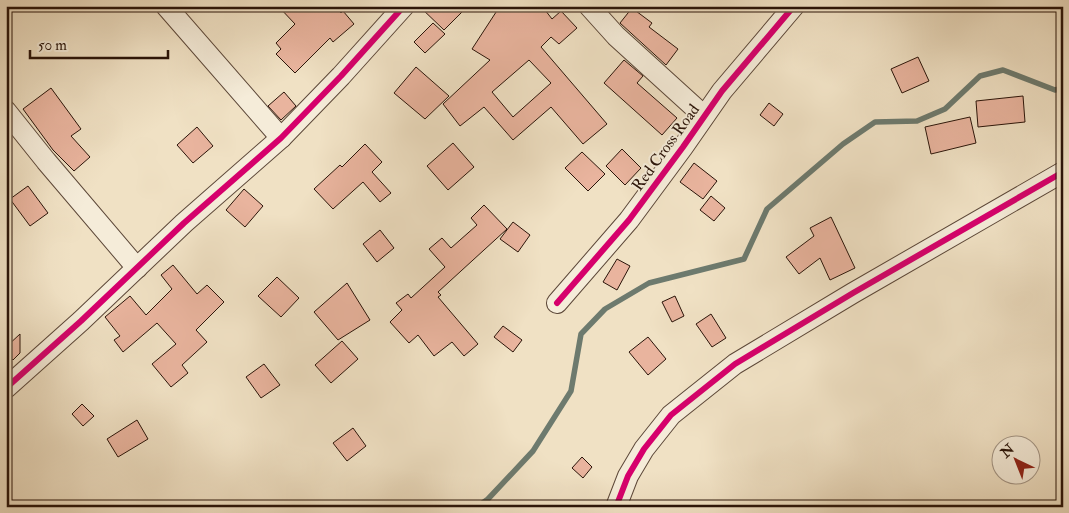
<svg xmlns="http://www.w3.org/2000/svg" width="1069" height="513" font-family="'IM FELL Double Pica',serif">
  <rect width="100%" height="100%" fill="#f0e1c4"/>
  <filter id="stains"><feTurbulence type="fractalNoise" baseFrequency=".004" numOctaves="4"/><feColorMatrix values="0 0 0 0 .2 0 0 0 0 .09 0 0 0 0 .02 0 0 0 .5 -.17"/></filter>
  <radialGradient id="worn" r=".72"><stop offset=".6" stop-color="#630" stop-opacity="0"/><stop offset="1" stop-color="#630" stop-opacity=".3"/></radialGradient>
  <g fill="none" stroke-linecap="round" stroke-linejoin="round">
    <path stroke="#6d7a6e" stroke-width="5.5" d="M477 507 488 499 533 451 571 391 581 334 605 309 649 283 744 259 767 209 843 144 875 122 917 121 945 109 980 76 1003 70 1055 90 1063 88"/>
  </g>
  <g fill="#e9b49e" stroke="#2a1409" fill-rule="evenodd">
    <path d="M278 6H334L341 13 343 11 354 24 333 42 330 38 295 73 276 54 281 49 276 43 295 24Z"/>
    <path d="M419 6H468L444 30Z"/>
    <path d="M500 6H542L552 19 561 11 577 28 559 44 551 37 541 47 607 124 583 144 551 107 513 140 484 107 460 126 443 104 490 60 472 49ZM529 60 551 83 513 117 492 92Z"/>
    <path d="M632 8 652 23 649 27 678 49 666 65 620 23Z"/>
    <path d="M433 23 445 34 425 53 414 42Z"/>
    <path d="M918 57 929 81 902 93 891 69Z"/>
    <path d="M624 60 643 76 637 83 677 118 662 135 604 83Z"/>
    <path d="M416 67 449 96 425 119 394 93Z"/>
    <path d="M51 88 81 129 71 136 90 157 74 171 53 150 23 109Z"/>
    <path d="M284 92 296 106 281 120 268 106Z"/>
    <path d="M1023 96 1025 122 978 127 976 101Z"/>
    <path d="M769 103 783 114 774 126 760 115Z"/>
    <path d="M970 117 976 143 931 154 925 127Z"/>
    <path d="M197 127 213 146 193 163 177 145Z"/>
    <path d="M453 143 474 167 448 190 427 166Z"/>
    <path d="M365 144 382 162 372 172 391 193 380 202 363 182 333 209 314 189 340 165 342 167Z"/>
    <path d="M622 149 641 168 625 185 606 166Z"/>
    <path d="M582 152 605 174 588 191 565 168Z"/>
    <path d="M694 163 717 181 703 199 680 182Z"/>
    <path d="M28 186 48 213 30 226 10 199Z"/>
    <path d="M244 189 263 206 245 227 226 210Z"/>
    <path d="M711 196 725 208 714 221 700 210Z"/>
    <path d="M484 205 507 229 438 292 441 295 438 297 478 344 464 356 452 342 434 356 418 335 409 343 390 322 402 310 396 303 408 294 411 298 445 267 429 249 442 238 451 248 477 225 471 218Z"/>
    <path d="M831 217 855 268 830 280 820 258 799 274 786 257 814 236 810 228Z"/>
    <path d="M513 222 530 235 518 252 500 239Z"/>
    <path d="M380 230 394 248 377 262 363 244Z"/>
    <path d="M617 259 630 266 617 290 603 282Z"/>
    <path d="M173 265 197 294 207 285 224 302 196 330 207 342 182 365 188 373 171 387 152 364 176 344 157 323 123 352 114 340 120 336 105 317 130 296 146 315 172 289 161 275Z"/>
    <path d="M277 277 299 298 281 317 258 296Z"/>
    <path d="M347 283 370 320 338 340 314 312Z"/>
    <path d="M675 296 684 316 672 322 662 302Z"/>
    <path d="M711 314 726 338 712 347 696 324Z"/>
    <path d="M503 326 522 340 513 352 494 337Z"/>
    <path d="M20 334V353L13 360 6 353V347Z"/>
    <path d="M648 337 666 359 648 375 629 352Z"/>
    <path d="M342 341 358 359 331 383 315 365Z"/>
    <path d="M264 364 280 385 261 398 246 377Z"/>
    <path d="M82 404 94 416 83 426 72 414Z"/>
    <path d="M137 420 148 439 118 457 107 439Z"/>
    <path d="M353 428 366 446 347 461 333 443Z"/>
    <path d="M582 457 592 467 583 478 572 468Z"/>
  </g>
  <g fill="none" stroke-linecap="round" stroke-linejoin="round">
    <g stroke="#5c4738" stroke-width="22">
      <g id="minor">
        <path d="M166 6 281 138"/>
        <path d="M589 6 616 36 704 116"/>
        <path d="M6 111 46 161 137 268"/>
        <path d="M557 303 629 220 683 147 722 91 794 6"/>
        <path d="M6 388 81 321 184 223 281 138 341 76 404 6"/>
        <path d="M616 507 628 476 644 449 671 415 735 364 853 293 1063 172"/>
      </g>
    </g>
    <use href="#minor" stroke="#f5ecd9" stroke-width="20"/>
    <g stroke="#f5ecd9" stroke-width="9">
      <g id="cycleway">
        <path d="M557 303 629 220 683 147 722 91 794 6"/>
        <path d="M6 388 81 321 184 223 281 138 341 76 404 6"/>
        <path d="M616 507 628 476 644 449 671 415 735 364 853 293 1063 172"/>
      </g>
    </g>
    <use href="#cycleway" stroke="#d6006c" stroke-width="6"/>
  </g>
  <g text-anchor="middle" stroke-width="4" stroke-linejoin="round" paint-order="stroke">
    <g font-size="16" fill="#2a1409" stroke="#f5ecd9">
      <text transform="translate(665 147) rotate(-54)" y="6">Red Cross Road</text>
    </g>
  </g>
  <rect width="1069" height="513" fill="none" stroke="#f0e1c4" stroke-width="25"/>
  <rect x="8" y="8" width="1054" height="498" fill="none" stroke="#2a1409" stroke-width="2.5"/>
  <rect x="12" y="12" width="1044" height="488" fill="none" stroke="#2a1409"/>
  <g transform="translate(1016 460) rotate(317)"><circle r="24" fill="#f5ecd9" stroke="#a49686"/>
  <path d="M0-4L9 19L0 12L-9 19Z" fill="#8f2418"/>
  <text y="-8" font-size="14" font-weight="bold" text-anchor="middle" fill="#2a1409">N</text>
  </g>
  <path d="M30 50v8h138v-8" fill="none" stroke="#2a1409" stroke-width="2.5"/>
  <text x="38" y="50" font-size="15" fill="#2a1409" stroke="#f5ecd9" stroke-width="4" paint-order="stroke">50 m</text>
  <rect width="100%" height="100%" filter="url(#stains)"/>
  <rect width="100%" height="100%" fill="url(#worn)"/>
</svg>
